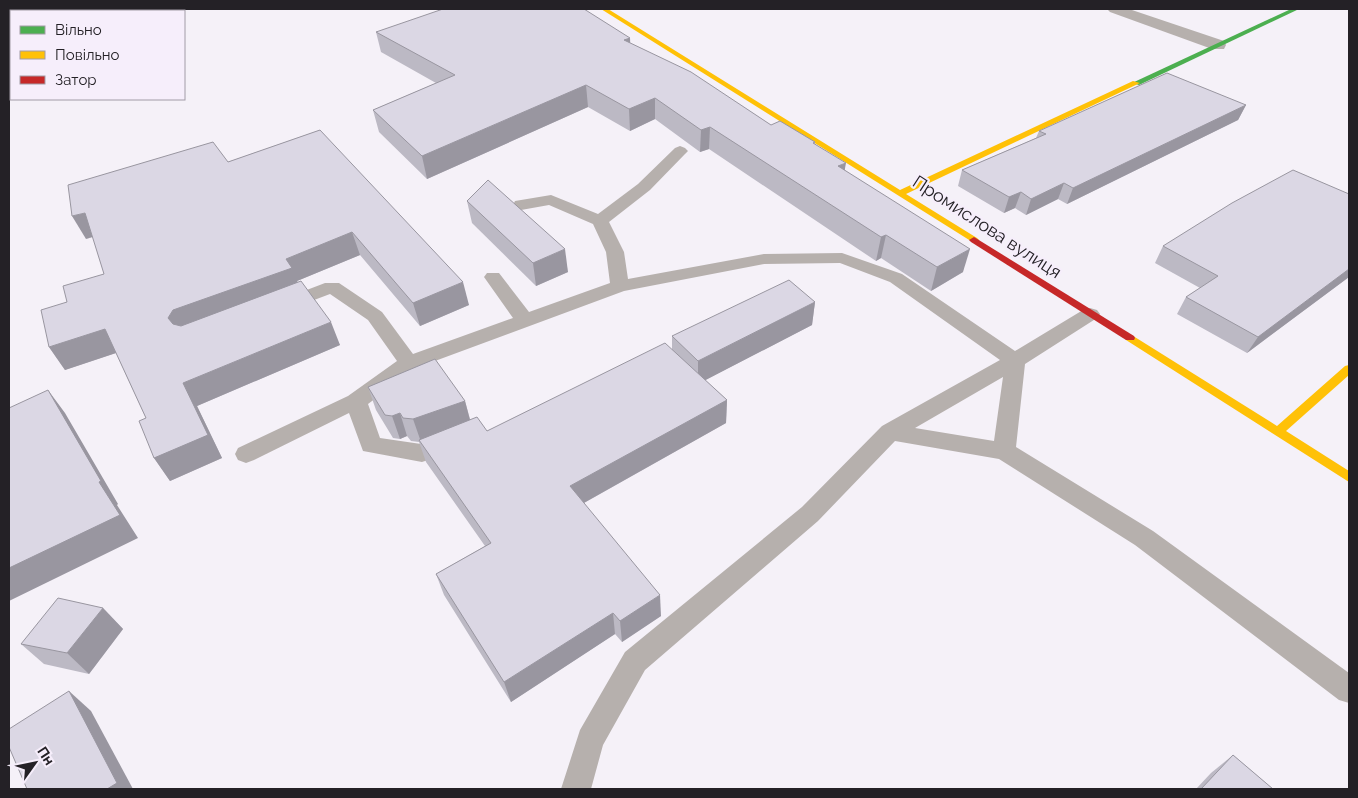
<svg xmlns="http://www.w3.org/2000/svg" width="1358" height="798" font-family="Raleway,sans-serif">
  <rect width="100%" height="100%" fill="#f5f1f8"/>
  <g fill="none" stroke-linecap="round" stroke-linejoin="round">
    <path fill="#b6b0ad" fill-rule="evenodd" d="M680 146 685 148 688 151 685 154 650 190 609 222 624 252 628 279 764 254 842 253 902 274 1015 351 1083 310 1090 308 1097 310 1100 314 1097 318 1025 364 1016 447 1153 531 1349 673V703L1339 700 1135 545 999 459 895 441 818 521 645 670 603 745 591 789H561L580 730 625 652 802 507 882 426 1000 360 890 282 840 263 764 264 624 291 416 368 368 404 380 438 421 444 450 434 458 436 461 442C455 453 434 458 422 462L363 451 349 413 254 460 246 463 238 460 235 454 238 448 348 396 397 361 368 320 330 294 285 311 278 309 275 305 278 301 325 283H339L382 312 413 354 513 318 484 277 487 273H499L529 312 610 283 606 252 593 224 549 205 521 210 515 209 513 205 515 201 551 195 598 214 638 184 675 148ZM1003 377 994 441 915 428Z"/>
    <path fill="#b6b0ad" fill-rule="evenodd" d="M1107 9H1129L1224 41 1226 45 1224 49H1212L1110 12Z"/>
    <g fill="#4caf50" fill-rule="evenodd">
      <path d="M127 9H137L132 11H122Z"/>
      <path d="M1291 9H1299L1139 85 1132 83Z"/>
    </g>
    <g fill="#ffc107" fill-rule="evenodd">
      <path d="M601 9H608L900 190 1133 81 1140 83 906 194 977 238 979 240 974 243Z"/>
      <path d="M11 41V45L9 46V42Z"/>
      <path d="M1130 334 1277 426 1345 366 1349 365V375L1286 431 1349 471V482L1126 340 1125 338Z"/>
    </g>
    <path fill="#c62828" fill-rule="evenodd" d="M974 237 1134 336 1135 338 1134 340H1126L971 242 969 240Z"/>
  </g>
  <g fill="#bcb9c4">
    <path d="M376 32 630 38V43L771 125 815 142V144L963 272 931 291 881 258 876 261 709 149 700 152 655 119 630 131 588 107 427 179 379 132 373 110 436 83 381 52Z"/>
    <path d="M1246 105 1238 120 1067 204 1058 199 1026 215 1015 208 1004 213 958 186 962 170 1036 138 1039 131Z"/>
    <path d="M320 130 469 305 420 326 360 255 297 281 340 345 197 406 222 458 170 481 154 458 146 418 116 353 65 370 49 347 67 302 104 274 93 237 86 239 228 162Z"/>
    <path d="M1349 194V277L1247 353 1177 314 1186 297 1200 288 1155 263 1163 246Z"/>
    <path d="M467 201 568 272 536 286 472 223Z"/>
    <path d="M815 302 812 325 705 380 727 400 726 423 584 503 661 616 622 642 615 634 511 702 444 595 436 574 485 546 426 462 419 442 411 441 407 436 400 439 393 438 376 410 368 387 465 401 470 419 487 431 672 350V336Z"/>
    <path d="M103 608 123 629 89 674 44 664 21 644Z"/>
    <path d="M1233 755 1273 789H1196L1211 773Z"/>
  </g>
  <g fill="#9996a0">
    <path d="M630 38 631 59 624 40Z"/>
    <path d="M586 85 588 107 427 179 422 156Z"/>
    <path d="M655 98V119L630 131 629 109Z"/>
    <path d="M1246 105 1238 120 1067 204 1073 188Z"/>
    <path d="M710 127 709 149 700 152 701 130Z"/>
    <path d="M846 163 842 185 838 166Z"/>
    <path d="M1064 183 1058 199 1026 215 1031 199Z"/>
    <path d="M1021 192 1015 208 1004 213 1009 197Z"/>
    <path d="M85 213 98 235 86 239 72 216Z"/>
    <path d="M352 232 360 255 297 281 301 290 181 341 168 318 173 310 286 259Z"/>
    <path d="M886 235 881 258 876 261 881 237Z"/>
    <path d="M565 249 568 272 536 286 533 263Z"/>
    <path d="M970 249 963 272 931 291 937 267Z"/>
    <path d="M1349 269V277L1247 353 1258 337Z"/>
    <path d="M463 282 469 305 420 326 413 303Z"/>
    <path d="M815 302 812 325 698 384V361Z"/>
    <path d="M331 322 340 345 197 406 222 458 170 481 154 458 183 383Z"/>
    <path d="M105 329 119 352 65 370 49 347Z"/>
    <path d="M48 390 65 413 118 504 117 505 138 538 9 601V568L99 482Z"/>
    <path d="M727 400 726 423 573 509 570 486Z"/>
    <path d="M465 401 471 424 421 442 413 419Z"/>
    <path d="M400 413 407 436 400 439 392 416Z"/>
    <path d="M660 595 661 616 622 642 620 621Z"/>
    <path d="M103 608 123 629 89 674 67 653Z"/>
    <path d="M613 613 615 634 511 702 504 682Z"/>
    <path d="M69 691 91 711 133 789H107Z"/>
  </g>
  <g fill="#dbd7e4" stroke="#9996a0">
    <path d="M443 9H584L630 38 624 40 691 72 771 125 780 121 815 142 813 143 846 163 838 166 970 249 937 267 886 235 881 237 710 127 701 130 655 98 629 109 586 85 422 156 373 110 455 75 376 32Z"/>
    <path d="M1167 73 1246 105 1073 188 1064 183 1031 199 1021 192 1009 197 962 170 1046 134 1039 131Z"/>
    <path d="M320 130 463 282 413 303 352 232 286 259 292 268 173 310 168 318 173 324 181 326 301 281 331 322 183 383 208 435 154 458 139 421 146 418 105 329 49 347 41 310 67 302 63 286 104 274 85 213 72 216 68 185 213 142 228 162Z"/>
    <path d="M1293 170 1349 194V269L1258 337 1186 297 1218 276 1163 246 1232 203Z"/>
    <path d="M488 180 565 249 533 263 467 201Z"/>
    <path d="M789 280 815 302 698 361 672 336Z"/>
    <path d="M665 343 727 400 570 486 660 595 620 621 613 613 504 682 436 574 491 543 419 440 477 417 487 431Z"/>
    <path d="M435 359 465 401 413 419 403 418 400 413 392 416 385 415 368 387Z"/>
    <path d="M48 390 101 481 99 482 120 515 9 568V408Z"/>
    <path d="M58 598 103 608 67 653 21 644Z"/>
    <path d="M69 691 117 783 107 789H27L9 747V729Z"/>
    <path d="M1233 755 1273 789H1201Z"/>
  </g>
  <g text-anchor="middle" stroke-width="4.5" stroke-linejoin="round" paint-order="stroke">
    <g font-size="18" fill="#242126" stroke="#f6eefb">
      <text transform="translate(987 227) rotate(33)" y="6">Промислова вулиця</text>
    </g>
  </g>
  <rect width="1358" height="798" fill="none" stroke="#242126" stroke-width="20"/>
  <rect x="10" y="10" width="175" height="90" fill="#f6eefb" stroke="#a29ca6"/>
  <rect x="20" y="26" width="25" height="8" fill="#4caf50" stroke="#a29ca6"/>
  <text x="55" y="35" font-size="15" fill="#242126">Вільно</text>
  <rect x="20" y="51" width="25" height="8" fill="#ffc107" stroke="#a29ca6"/>
  <text x="55" y="60" font-size="15" fill="#242126">Повільно</text>
  <rect x="20" y="76" width="25" height="8" fill="#c62828" stroke="#a29ca6"/>
  <text x="55" y="85" font-size="15" fill="#242126">Затор</text>
  <g transform="translate(35 763) rotate(57)" stroke="#f6eefb" stroke-width="4" paint-order="stroke">
  <path d="M0-4L9 19L0 12L-9 19Z" fill="#242126"/>
  <text y="-8" font-size="14" font-weight="bold" text-anchor="middle" fill="#242126">Пн</text>
  </g>
</svg>
